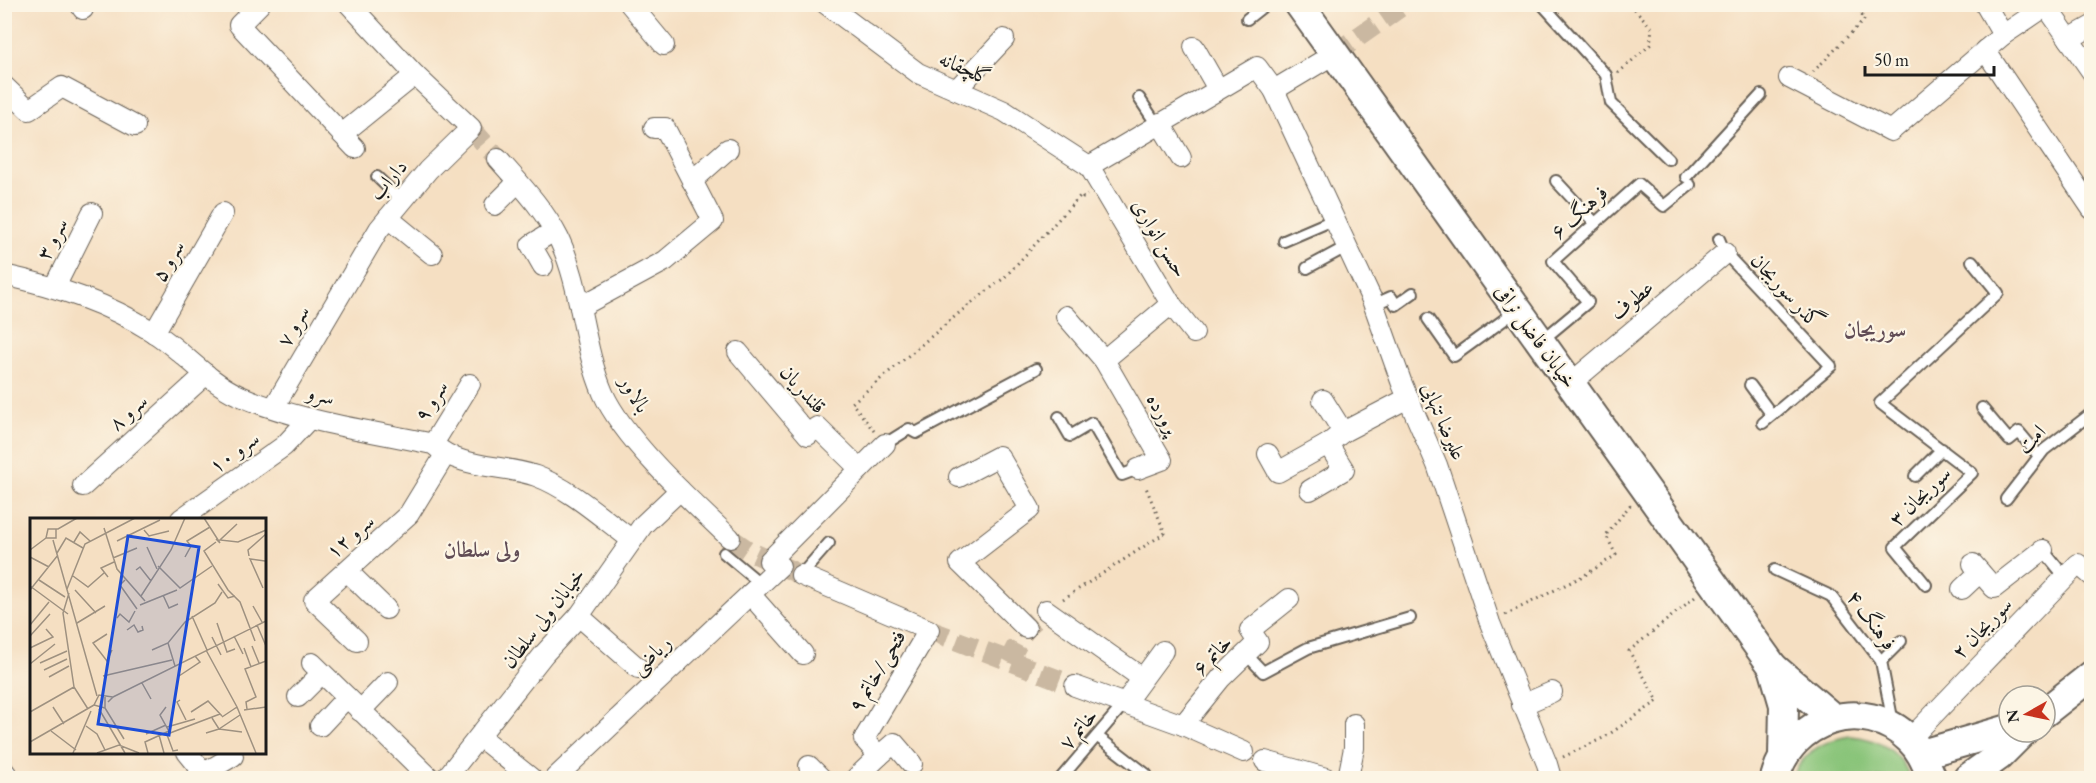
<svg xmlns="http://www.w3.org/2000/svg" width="2096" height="783" font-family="'EB Garamond',Amiri,serif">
  <rect width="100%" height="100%" fill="#fcf5e5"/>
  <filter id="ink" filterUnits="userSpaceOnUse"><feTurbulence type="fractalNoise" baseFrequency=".0167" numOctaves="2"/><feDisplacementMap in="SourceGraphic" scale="12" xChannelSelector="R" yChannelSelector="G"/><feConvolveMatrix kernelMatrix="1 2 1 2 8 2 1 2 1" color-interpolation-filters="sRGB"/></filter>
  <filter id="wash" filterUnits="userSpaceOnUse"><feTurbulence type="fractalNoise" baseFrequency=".008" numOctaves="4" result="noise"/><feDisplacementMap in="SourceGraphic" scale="24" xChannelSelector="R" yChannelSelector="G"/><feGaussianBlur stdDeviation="1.35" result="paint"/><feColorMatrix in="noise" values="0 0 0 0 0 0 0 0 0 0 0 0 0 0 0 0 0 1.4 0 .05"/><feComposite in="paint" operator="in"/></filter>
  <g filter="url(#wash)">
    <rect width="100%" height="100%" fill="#f5dfc2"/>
    <path fill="#89c479" stroke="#52704a" stroke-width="1.5" d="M1850 736C1878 738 1901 751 1910 778H1792C1803 752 1823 740 1850 736Z"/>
  </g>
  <g filter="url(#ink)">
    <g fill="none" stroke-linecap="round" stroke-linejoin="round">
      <g stroke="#cab8a1" stroke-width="20" stroke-dasharray="20 10" stroke-linecap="butt">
        <path d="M1334 54 1405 4"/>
        <path d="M471 128 498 159"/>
        <path d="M730 538 749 551 801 575"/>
        <path d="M929 630 1075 686"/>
        <path d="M1008 662 1026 628 1046 610"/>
      </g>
      <g stroke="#686056" stroke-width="14">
        <g id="service">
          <path d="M1542 4 1606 75 1611 103 1668 159"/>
          <path d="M1247 19 1266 4"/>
          <path d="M1139 98 1157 125"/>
          <path d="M377 177 402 201"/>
          <path d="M1686 177 1761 95"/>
          <path d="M1556 181 1595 223"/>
          <path d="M1719 239 1725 253 1831 366 1763 423"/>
          <path d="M1284 241 1333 220"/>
          <path d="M1307 268 1346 247"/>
          <path d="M1373 305 1391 297 1396 305 1413 293"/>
          <path d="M1428 319 1454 356 1516 311"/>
          <path d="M1540 342 1588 302 1553 261 1639 184 1664 206 1690 185"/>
          <path d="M1750 385 1772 415"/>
          <path d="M1982 408 2009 440 2019 432 2039 456"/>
          <path d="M1059 417 1070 436 1092 423 1122 475 1138 469"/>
          <path d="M885 444 909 429 916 433 1036 369"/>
          <path d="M1915 476 1942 449"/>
          <path d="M2006 499 2044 450 2092 413"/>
          <path d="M2043 550 2065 577"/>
          <path d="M724 553 761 584"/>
          <path d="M1775 570 1831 596 1881 661 1893 723"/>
          <path d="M801 575 829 543"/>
          <path d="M1926 585 1895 547 1972 473 1880 403 1998 293 1972 261"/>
          <path d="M1246 654 1263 672 1308 648 1410 618"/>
          <path d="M1881 661 1901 641"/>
          <path d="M1098 737 1146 774"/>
          <path d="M1061 778 1124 704"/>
        </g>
      </g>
      <g stroke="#686056" stroke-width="22">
        <g id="minor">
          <path d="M80 4 83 9"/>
          <path d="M260 4 239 25 355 148"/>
          <path d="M630 4 664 45"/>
          <path d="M826 4 918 73 1004 111 1089 166 1171 304 1194 333"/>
          <path d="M1985 4 2003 35"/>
          <path d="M2046 6 2092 72"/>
          <path d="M2069 39 2092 26"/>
          <path d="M1194 47 1218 89"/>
          <path d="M1985 50 2092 209"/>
          <path d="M1789 78 1891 131 2003 35 2049 4"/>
          <path d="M4 86 29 110 62 87 135 126"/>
          <path d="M956 90 1004 39"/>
          <path d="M1274 90 1334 54"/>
          <path d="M1160 123 1181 158"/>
          <path d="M342 134 415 75"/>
          <path d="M498 159C520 184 544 209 559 239 582 287 582 344 603 393 624 440 691 501 730 538"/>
          <path d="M1089 166 1257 67 1274 90 1372 300 1402 384 1437 465 1490 623 1547 764 1551 778"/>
          <path d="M692 181 728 149"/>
          <path d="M495 205 518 182"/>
          <path d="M388 218 432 254"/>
          <path d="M543 266 531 245 554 231"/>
          <path d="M4 275C58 287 107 303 153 332 183 351 206 380 238 395 299 422 368 430 433 444 461 470 502 464 536 476 571 489 602 518 632 540"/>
          <path d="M55 287 92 213"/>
          <path d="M580 307 665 261 713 221 665 128H654"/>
          <path d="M1066 316 1104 360 1162 460 1138 469"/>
          <path d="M154 333 223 213"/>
          <path d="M738 352 808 435 817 427 860 469"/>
          <path d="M1104 360 1171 304"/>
          <path d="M1570 384 1725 253"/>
          <path d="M1323 400 1343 432"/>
          <path d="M274 407 379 229 428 170 471 128 415 75 349 4"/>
          <path d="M433 444 470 384"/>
          <path d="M1268 454 1278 472 1328 444"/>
          <path d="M959 477 999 456 1030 509 960 563 1026 628"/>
          <path d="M83 486 206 374"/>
          <path d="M1310 490 1344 470 1328 444 1343 432 1408 398"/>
          <path d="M181 519 284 446 310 418"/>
          <path d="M769 561 885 444"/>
          <path d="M1973 564 1994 588 2043 550"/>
          <path d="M347 571 386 609"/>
          <path d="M801 575 929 630 864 739 879 756 894 743 912 764"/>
          <path d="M1962 589 1980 572"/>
          <path d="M750 594 803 654"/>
          <path d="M1046 610 1142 678"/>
          <path d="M579 616 638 668"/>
          <path d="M357 641 314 600 409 514 445 455"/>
          <path d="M312 663 430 778"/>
          <path d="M1075 686 1183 725 1244 752"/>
          <path d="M298 697 322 673"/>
          <path d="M1124 704 1163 651"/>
          <path d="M1522 705 1552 692"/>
          <path d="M360 711 388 682"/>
          <path d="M1183 725 1221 678 1258 642 1250 630 1289 599"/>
          <path d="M320 726 347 697"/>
          <path d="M481 738 531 778"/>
          <path d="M1910 739 2078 564 2092 576"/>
          <path d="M187 752 208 778"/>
          <path d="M1265 761 1326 778"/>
          <path d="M809 766 821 778"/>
          <path d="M4 771 9 778"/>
          <path d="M196 778 233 756"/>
          <path d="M446 778 544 654 579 616 643 525 680 490"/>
          <path d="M555 778 780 566"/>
          <path d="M856 778 879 756"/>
          <path d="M1348 778 1354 748V724"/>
        </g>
      </g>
      <g stroke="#686056" stroke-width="32">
        <g id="secondary">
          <path d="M1299 4 1773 667"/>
          <path d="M2045 712 2092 675"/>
          <path d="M1922 754 2009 729"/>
          <path d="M1783 756 1784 705 1773 667 1833 718"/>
          <path d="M1775 778C1790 719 1864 695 1909 739 1921 750 1926 764 1932 778"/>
          <path d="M1968 778 1999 756 2023 732"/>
        </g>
      </g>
      <g stroke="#686056" stroke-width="3" stroke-dasharray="1.5 4.5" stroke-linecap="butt">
        <path d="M1877 4H1880"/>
        <path d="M1813 72 1865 19 1859 12 1869 4"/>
        <path d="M1618 73 1650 45 1652 28 1630 4"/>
        <path d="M874 431 852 403 965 308 1004 278 1081 195 1083 198 1087 195"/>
        <path d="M1063 599 1165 533 1145 485"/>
        <path d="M1505 615 1585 575 1616 555 1606 535 1631 504"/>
        <path d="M1563 757 1605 737 1658 701 1629 651 1695 597"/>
        <path d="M55 778H56"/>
      </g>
      <use href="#service" stroke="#fff" stroke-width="10"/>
      <use href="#minor" stroke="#fff" stroke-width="20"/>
      <use href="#secondary" stroke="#fff" stroke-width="28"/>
    </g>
  </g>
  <g text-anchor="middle" stroke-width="4.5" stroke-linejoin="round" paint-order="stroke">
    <g font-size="21" fill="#1c1c1c" stroke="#fcf5e5">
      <text transform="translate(965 68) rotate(24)" y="7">گلچقانه</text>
      <text transform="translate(388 180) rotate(-50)" y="7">داراب</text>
      <text transform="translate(1579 212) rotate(-42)" y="7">فرهنگ ۶</text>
      <text transform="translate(1160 238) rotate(59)" y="7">حسن انواری</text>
      <text transform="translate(52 239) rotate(-63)" y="7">سرو ۳</text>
      <text transform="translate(168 261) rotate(-60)" y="7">سرو ۵</text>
      <text transform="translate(1787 291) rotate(47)" y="7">گذر سوریجان</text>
      <text transform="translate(1632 300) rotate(-40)" y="7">عطوف</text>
      <text transform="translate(293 326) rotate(-60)" y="7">سرو ۷</text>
      <text transform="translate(1536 336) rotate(54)" y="7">خیابان فاضل نراقی</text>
      <text transform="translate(803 389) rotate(48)" y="7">قلندریان</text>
      <text transform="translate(635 394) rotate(59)" y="7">بالاور</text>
      <text transform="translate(321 395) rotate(14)" y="7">سرو</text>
      <text transform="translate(431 401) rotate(-58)" y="7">سرو ۹</text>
      <text transform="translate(128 412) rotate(-42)" y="7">سرو ۸</text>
      <text transform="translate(1163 414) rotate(60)" y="7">پرورده</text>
      <text transform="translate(1444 421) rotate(67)" y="7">علیرضا تنهایی</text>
      <text transform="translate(2031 439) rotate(-46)" y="7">امت</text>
      <text transform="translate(234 452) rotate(-36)" y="7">سرو ۱۰</text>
      <text transform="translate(1920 496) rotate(-44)" y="7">سوریجان ۳</text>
      <text transform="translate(350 536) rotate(-41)" y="7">سرو ۱۲</text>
      <text transform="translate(543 618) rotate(-52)" y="7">خیابان ولی سلطان</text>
      <text transform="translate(1872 620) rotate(54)" y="7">فرهنگ ۴</text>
      <text transform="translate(1982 628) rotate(-46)" y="7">سوریجان ۲</text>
      <text transform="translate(651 655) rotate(-43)" y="7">ریاضی</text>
      <text transform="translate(1212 655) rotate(-46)" y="7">خاتم ۶</text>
      <text transform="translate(877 671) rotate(-59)" y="7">فتحی/خاتم ۹</text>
      <text transform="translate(1078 729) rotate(-50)" y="7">خاتم ۷</text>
    </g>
    <g font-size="22" font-weight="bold" fill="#604c55" stroke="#fcf5e5">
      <text x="1875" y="337">سوریجان</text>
      <text x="482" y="557">ولی سلطان</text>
    </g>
  </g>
  <g transform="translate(30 518)">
    <rect width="236" height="236" fill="#f5dfc2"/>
    <path fill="none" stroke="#9e9180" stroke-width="1.5" d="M174 0 190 25 186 21M207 6 190 22 208 24 236 12M74 10 87 51 115 83M26 11V20H16L18 11H28L47 0M114 12 119 18 139 13M23 22 67 178M87 23 130 2M44 24 50 14 60 23M186 24 174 33 198 72 210 84 225 123M117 29 127 51M0 32 16 20M27 35 36 20 53 30M219 38 218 32 236 16M0 39 19 49M155 39 161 28 157 23 180 9M83 40 107 30M128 48 150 70 182 48M106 52 110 49 121 63M43 58 58 69 74 55M78 59 71 50 84 44M9 62 35 79M95 62 90 67 107 91M188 66 198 80 205 78M0 68 38 96M233 70 220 41 235 43M37 71 55 26 105 0M0 72 28 37M45 72 66 95M39 75 33 95 44 169M133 77 139 90 148 86M111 78 141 32 155 0M110 87 147 72M223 88 232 104M162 98 177 132M87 100 90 96 99 104 105 93M47 105 75 88M187 105 197 134 205 131M0 107 19 84M227 107 236 128M97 112 104 107 108 114 113 112 112 108M77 116 63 125 77 143 82 132M0 118 20 96M204 118 213 136M182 119 191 137M138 125 145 148M222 128 229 145M0 130 23 119 16 111M214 130 221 149M122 132 138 125 155 104 185 85 192 74M176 132 207 189 226 235M10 145 37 133M0 146 25 126M14 152 37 141M73 158 142 142M149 158 170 144 165 138M19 159 39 148M112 165 121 181M44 169 58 191M75 179V190L64 187 69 177 83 179 78 184M83 179 236 103M150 182 147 184 156 202M23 189 34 206M136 189 130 197 140 215 190 196M75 190 94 221M69 191 95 235M217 191 216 184 226 179 215 151 236 143M214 192 236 189M0 194 44 169M161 194 178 183 192 198M192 199 207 189M182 200 189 211 210 197M56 208 67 216 75 232M137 209 165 201M21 213 46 232M136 214 143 233 148 232M176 215 189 211 212 214M116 216 136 207M129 217 134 235M0 224 64 187M43 235 61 193M67 235 89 227 109 235M118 235 115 224 139 213"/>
    <path fill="#1d4ed8" fill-opacity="0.15" stroke="#1d4ed8" stroke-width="3" d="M98 18 169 29 139 217 68 206Z"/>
    <rect width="236" height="236" fill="none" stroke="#1c1c1c" stroke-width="3"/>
  </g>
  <rect width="2096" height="783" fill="none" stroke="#fcf5e5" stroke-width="24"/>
  <g transform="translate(2027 714) rotate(261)"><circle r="28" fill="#fcf5e5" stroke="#a29e95" stroke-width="1.5"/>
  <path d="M0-4.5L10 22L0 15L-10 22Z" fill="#c8321e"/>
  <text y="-9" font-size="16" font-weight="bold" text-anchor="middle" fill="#1c1c1c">N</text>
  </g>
  <path d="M1865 66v9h129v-9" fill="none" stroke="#1c1c1c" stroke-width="3"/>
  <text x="1874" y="66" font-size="18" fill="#1c1c1c" stroke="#fcf5e5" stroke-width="4.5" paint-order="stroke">50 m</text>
</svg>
